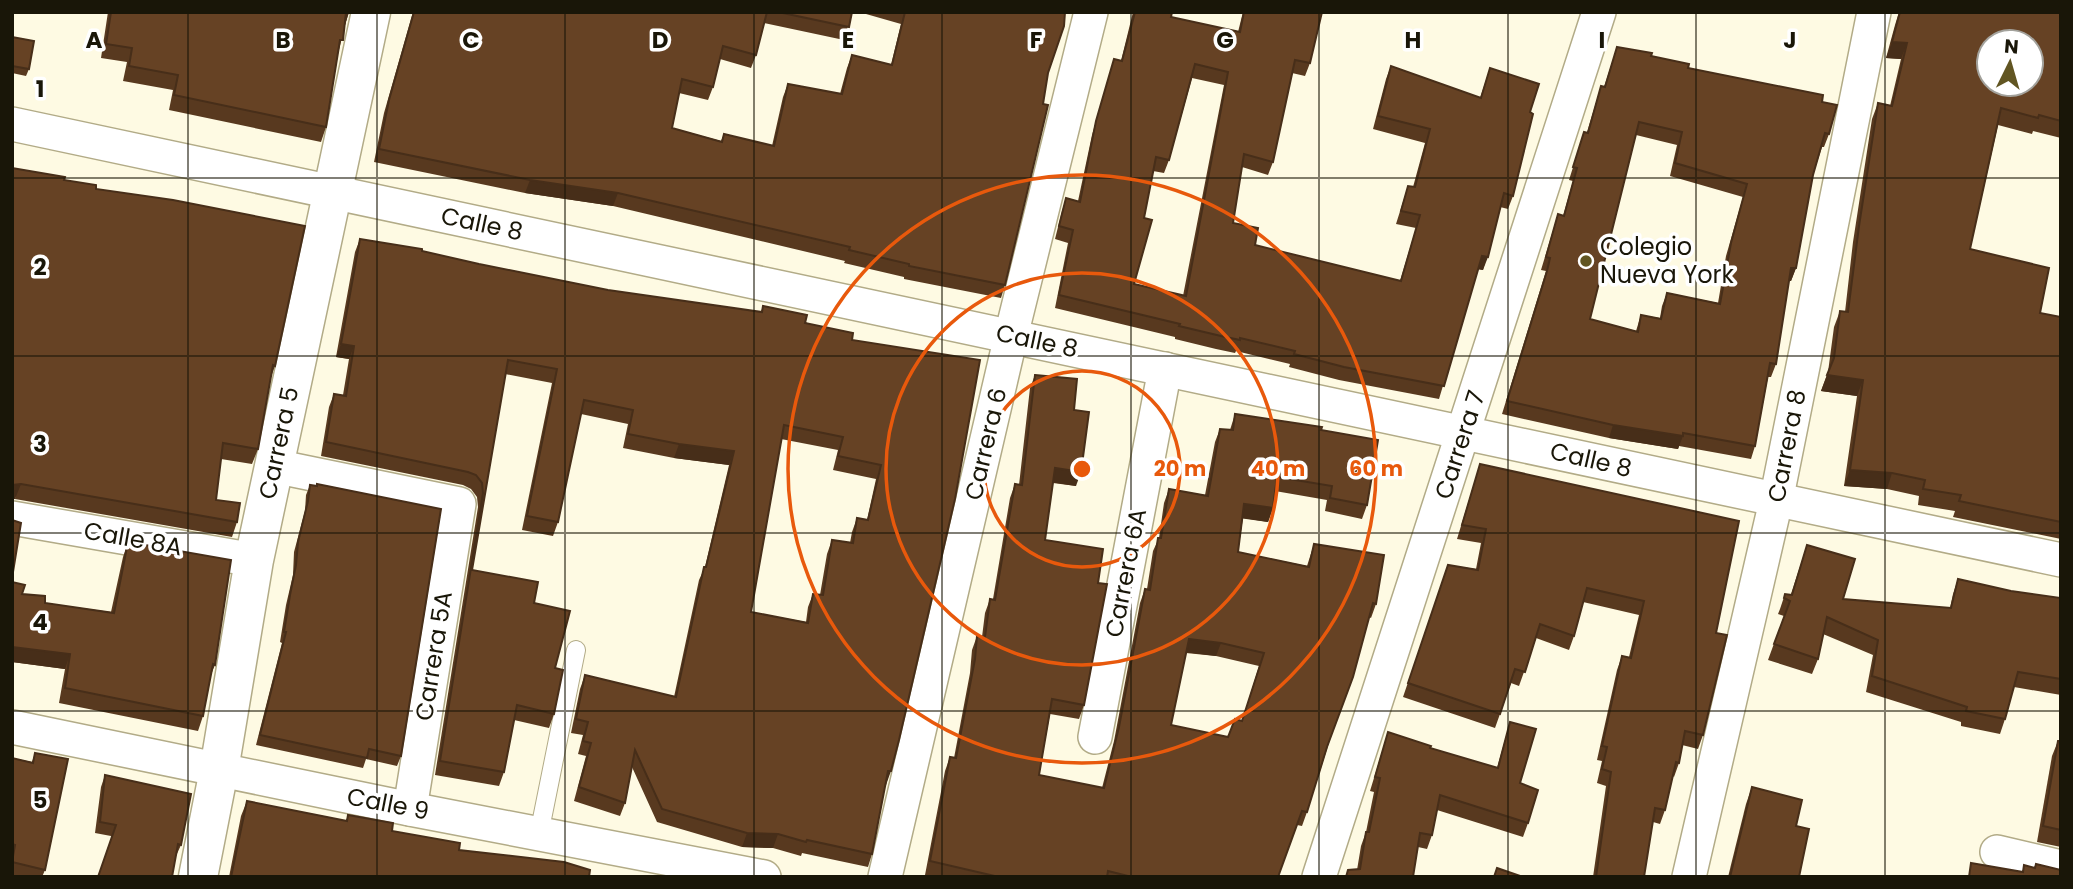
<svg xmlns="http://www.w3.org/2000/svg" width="2073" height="889" font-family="Poppins,sans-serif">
  <rect width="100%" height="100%" fill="#fefae3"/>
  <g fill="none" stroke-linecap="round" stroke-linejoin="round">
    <g stroke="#b2ab87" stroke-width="20">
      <path id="lane" d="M539 834 576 650"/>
    </g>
    <g stroke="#b2ab87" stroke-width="36">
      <g id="street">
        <path d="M12 124 2061 560"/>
        <path d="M274 466 459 504 410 809"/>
        <path d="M12 518 254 560"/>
        <path d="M12 727 410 809 764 877"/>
        <path d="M1095 737 1165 369"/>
        <path d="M1997 852 2061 867"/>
        <path d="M885 877 1011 336 1091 12"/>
        <path d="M1319 877 1599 12"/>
        <path d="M1689 877 1776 501 1874 12"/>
      </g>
    </g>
    <g stroke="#b2ab87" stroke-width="41">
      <path id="secondary" d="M198 877 219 770 254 560 371 12"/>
    </g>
    <use href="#lane" stroke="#fff" stroke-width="18"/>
    <use href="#street" stroke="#fff" stroke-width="33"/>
    <use href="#secondary" stroke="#fff" stroke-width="38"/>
  </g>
  <g fill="#58391f" fill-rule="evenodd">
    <path d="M108 12H349L345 25 338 54 326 127 321 142 169 110 173 90 123 81 127 62 101 58Z"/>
    <path d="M413 12H852L844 40 764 23 756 55 751 68 720 59 713 87 708 100 679 93 672 128 721 141 724 134 772 146 783 97 788 84 840 94 847 68 852 55 891 65 901 24 859 12H1065L1048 73 1005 285 1001 298 904 279V277L844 263 845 261 613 206 525 193 374 162 384 113Z"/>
    <path d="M1133 12H1172L1171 17 1238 32 1243 12H1322L1310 63 1305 76 1292 73 1273 162 1268 175 1242 167 1233 223 1255 245 1400 281 1416 228 1396 224 1408 186 1413 187 1425 143 1373 129 1386 79 1391 66 1480 98 1490 68 1530 112 1513 196 1508 209 1500 207 1483 270 1478 269 1439 399 1339 380 1289 367 1290 364 1236 351 1235 353 1216 349 1175 339V337L1055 308 1068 243 1055 239 1062 211 1066 198 1078 201 1092 135 1110 72 1114 59 1121 61ZM1192 78 1224 85 1183 296 1134 284 1144 218 1153 171 1164 173 1169 160Z"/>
    <path d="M1899 12H2061V138L2033 131 2032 134 1998 125 1970 249 2040 313 2061 317V539L1953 517 1955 511 1918 505 1919 496 1887 489 1844 486 1857 396 1821 391 1828 372 1834 327 1840 311 1845 312 1853 242 1872 119 1878 103 1890 106 1901 59 1886 58 1895 25Z"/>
    <path d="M12 37 29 69 26 76 12 73Z"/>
    <path d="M1617 47 1688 68 1822 102 1829 134 1824 147H1822L1813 175 1796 268 1791 281H1789L1776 364 1771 377H1768L1755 446 1751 459 1679 446 1678 449 1609 438 1502 414 1546 271 1541 270 1554 227 1558 214 1563 216 1573 181 1569 180 1580 145 1584 132H1587L1601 86 1604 87ZM1636 135 1677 145 1670 176 1743 197 1726 256 1718 303 1667 293 1662 306 1660 318 1641 315 1636 331 1590 319Z"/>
    <path d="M64 180 96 189 275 366 271 377 258 449 252 464 221 459 216 500 237 522 232 537 15 499Z"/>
    <path d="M360 239 479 264 608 290 761 312 763 306 852 340 980 360 885 785 872 854 868 867 802 853 801 856 773 848 742 847 657 822 632 767 625 803 620 816 574 801 586 756 578 754 583 735 571 733 580 689 585 675 674 697 699 580 705 567 729 465 674 458 623 448 628 424 581 414 558 522 553 536 522 530 552 383 505 374 472 570 534 603 555 668 554 714 549 728 514 720 504 772 499 786 435 775 478 507 477 497 471 489 463 485 321 456 329 407 334 394 343 395 349 359 336 357 355 252ZM781 439 838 450 833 470 876 479 867 520 857 518 852 532 850 543 832 540 827 554 820 595 813 594 808 607 806 622 751 612Z"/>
    <path d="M1035 375 1074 410 1076 486 1053 483 1045 540 1098 583 1084 705 1079 719 1050 714 1039 775 1102 788 1114 741 1140 603 1145 589H1147L1153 551 1159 538 1164 503 1169 489 1205 495 1215 442 1220 429 1230 430 1235 414 1321 430 1367 505 1362 519 1325 511 1327 500 1275 491 1273 508 1268 522 1243 518 1238 552 1307 566 1314 544 1376 604 1371 618 1369 617 1307 812 1302 826 1297 825 1278 877H935L925 875 945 771 950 757 954 758 970 673 972 650 977 636 982 637 985 613 990 599H993L1010 498 1015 484 1019 485 1030 388ZM1186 653 1216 656 1259 666 1242 721 1228 737 1171 725Z"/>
    <path d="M1480 464 1716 633 1703 735 1698 749 1682 745 1679 763 1674 777 1673 776 1665 810 1660 824 1653 822 1644 877H1593L1606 786 1597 783 1602 761 1597 760 1617 670 1622 656 1629 657 1639 615 1583 602 1574 636 1569 650 1536 638 1519 686 1511 683 1495 728 1403 697 1448 565 1476 569 1481 543 1457 539Z"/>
    <path d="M310 485 401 756 397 766 366 759 363 768 256 745 282 643 280 642 286 605 293 575 294 552 305 511 306 495Z"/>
    <path d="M128 542 215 665 210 677 203 716 198 731 59 703 65 669 12 662V582L22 594 45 603 111 612 123 557Z"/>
    <path d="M1807 545 1843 599 1950 608 1953 594 1958 579 2011 591 2061 598V695L2014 687 2005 719 2000 734 1961 726V722L1866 692 1873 655 1823 634 1818 659 1812 674 1768 660 1784 616 1778 614 1780 609 1785 594H1791Z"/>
    <path d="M1510 722 1520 783 1528 823 1523 837 1437 810 1432 835 1427 849 1418 847 1413 877H1346L1348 870H1357L1361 846 1366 832 1374 792 1370 791 1388 732 1430 748 1497 768Z"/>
    <path d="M2058 741H2061V847L2037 842 2052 756Z"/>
    <path d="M35 753 45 870 42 877H15L12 876V758L32 762Z"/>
    <path d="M105 775 181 845 176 856 111 836 95 833 101 787Z"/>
    <path d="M1752 787 1796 826 1799 877H1728L1746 804Z"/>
    <path d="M247 801 346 821 348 815 392 831 459 850 589 877H229L241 816Z"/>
  </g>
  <g fill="#472e19">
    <path d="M345 12H349L345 25Z"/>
    <path d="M1892 42 1907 43 1901 59 1886 58Z"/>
    <path d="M530 180 618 193 613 206 525 193Z"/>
    <path d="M1482 256 1488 257 1483 270 1477 269Z"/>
    <path d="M1791 268H1796L1791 281H1787Z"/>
    <path d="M341 344 354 346 349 359 336 357Z"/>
    <path d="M1827 375 1863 380 1857 396 1821 391Z"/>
    <path d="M1613 425 1683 436 1678 449 1609 438Z"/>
    <path d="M679 444 734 451 729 465 674 458Z"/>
    <path d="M1055 468 1081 472 1076 486 1050 482Z"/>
    <path d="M1850 470 1892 473 1887 489 1844 486Z"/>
    <path d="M21 484 15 499H12V485Z"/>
    <path d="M1244 504 1273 508 1268 522 1239 518Z"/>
    <path d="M1189 639 1221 643 1216 656 1184 652Z"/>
    <path d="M12 647 70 654 65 669 12 662Z"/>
    <path d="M888 771H891L886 785H883Z"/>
    <path d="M747 833 778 834 773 848 742 847Z"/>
  </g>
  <g fill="#664224" stroke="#472e19" stroke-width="2" fill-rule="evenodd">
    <path d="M111 12H346L343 40H340L326 127 174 95 178 75 129 66 132 48 106 44Z"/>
    <path d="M414 12H767L756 55 723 46 713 87 682 79 672 128 722 142 724 134 774 146 788 84 842 94 852 55 892 65 905 12H1065L1064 26 1048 73 1043 104 1048 105 1005 285 909 266V264L849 250 850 247 618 193 530 180 379 149 389 100Z"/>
    <path d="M778 12H852L849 27Z"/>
    <path d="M1135 12H1172L1171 17 1240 32 1244 12H1322L1310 63 1295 60 1273 162 1244 154 1233 223 1258 228 1255 245 1401 281 1420 215 1401 211 1408 186 1415 187 1430 129 1378 116 1391 66 1481 98 1490 68 1539 84 1530 112 1533 114 1513 196 1504 193 1488 257 1482 256 1444 386 1344 367 1294 354 1295 351 1240 338V340L1221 336 1179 326 1180 324 1059 295 1073 230 1059 226 1066 198 1080 202 1096 121 1114 59 1122 61ZM1195 64 1228 72 1186 296 1134 284 1152 220 1144 218 1156 157 1169 160Z"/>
    <path d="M1900 12H2061V121L2039 115 2038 118 2001 108 1970 249 2049 268 2040 313 2061 317V522L1959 501 1961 495 1923 489 1925 480 1892 473 1850 470 1863 380 1827 375 1834 358 1840 311 1848 312 1859 226 1878 103 1892 106 1907 43 1892 42ZM1989 42H2031V84H1989Z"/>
    <path d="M12 37 34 41 29 69 12 66Z"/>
    <path d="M1617 47 1652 53 1651 56 1689 64 1688 68 1823 95 1822 102 1837 105 1829 134 1825 133 1813 175 1796 268H1791L1776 364 1770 363 1755 446 1683 433V436L1613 425 1507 401 1547 271 1550 258 1546 257 1558 214 1564 216 1577 168 1573 167 1584 132 1588 133 1601 86 1605 87ZM1639 122 1682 132 1675 163 1747 184 1731 243 1720 304 1667 293 1661 319 1641 315 1638 332 1590 319Z"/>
    <path d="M12 168 65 177 64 180 96 185V189L173 200 305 226 275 366 273 365 258 449 223 443 216 500 240 503 237 522 21 484 12 485Z"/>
    <path d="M360 239 422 249V251L479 264 608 290 762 312 763 306 807 315 805 323 853 333 852 340 980 360 955 499 899 740 891 771H888L872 854 807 840 806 842 778 834 747 833 662 809 635 750 625 803 579 787 591 743 583 741 588 722 576 719 585 675 676 697 704 567H706L734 451 679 444 628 434 633 410 584 400 558 522 527 516 557 369 508 360 472 570 538 582 534 603 570 611 555 668 563 670 554 714 517 705 504 772 440 761 483 493 482 483 476 475 468 472 326 442 334 394 346 396 354 346 341 344ZM784 425 843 437 838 456 881 465 868 520 857 518 853 543 832 540 823 595 813 594 808 623 751 612Z"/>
    <path d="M1035 375 1077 379 1074 410 1089 412 1081 472 1055 468 1045 540 1103 549 1098 583 1107 584 1084 705 1052 699 1039 775 1104 788 1119 727 1145 589 1150 590 1158 538H1161L1169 489 1208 496 1220 429 1233 430 1235 414 1322 427 1321 430 1378 440 1367 505 1330 498 1332 486 1277 477 1273 508 1244 504 1238 552 1309 567 1314 544 1384 555 1376 604 1373 603 1353 677 1327 747 1307 812 1302 811 1278 877H1132L1108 871 1107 877H999L930 861 950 757 956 758 975 659 977 636 985 637 990 599 995 600 1015 484 1022 485ZM1189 639 1221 643 1264 653 1242 721 1235 719 1228 737 1171 725Z"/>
    <path d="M1480 464 1739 521 1716 633 1727 635 1703 735 1685 731 1679 763 1676 762 1665 810 1655 808 1644 877H1596L1611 772 1602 769 1607 747 1602 746 1622 656 1631 658 1644 601 1587 588 1574 636 1540 624 1525 672 1515 669 1500 714 1408 683 1448 565 1478 570 1486 529 1462 525Z"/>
    <path d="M317 484 441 509 401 756 369 749 367 758 260 735 286 632H284L290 595 296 565 298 542 308 501 310 485 317 486Z"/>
    <path d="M12 520 21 523 12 578Z"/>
    <path d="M128 542 231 560 215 665 213 664 203 716 65 688 70 654 12 647V582L25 585 22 594 45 596V603L114 613Z"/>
    <path d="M1807 545 1855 559 1843 599 1951 608 1958 579 2011 591 2061 598V679L2018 672 2005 719 1966 711 1967 707 1872 676 1878 640 1827 617 1818 659 1774 644 1790 601 1784 598 1785 594 1792 595Z"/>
    <path d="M1510 722 1536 729 1520 783 1538 790 1528 823 1440 795 1432 835 1420 833 1413 877H1346L1348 870 1360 869 1366 832H1369L1380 778 1375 777 1388 732 1431 746 1430 748 1498 768Z"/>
    <path d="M2058 741H2061V830L2043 826Z"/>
    <path d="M35 753 68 759 45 870 12 862 15 845 12 844V758L33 763Z"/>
    <path d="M105 775 191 794 181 845 178 844 172 877H98L116 825 100 822Z"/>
    <path d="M1752 787 1802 800 1796 826 1809 829 1799 877H1730Z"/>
    <path d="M247 801 347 821 348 815 393 823 392 831 460 843 459 850 564 862 590 870 589 877H231Z"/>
    <path d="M1971 863 2023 872 2024 865 2035 868 2036 864 2061 870V877H1969Z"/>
    <path d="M1497 868 1523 877H1494Z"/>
  </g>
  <path fill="none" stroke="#191608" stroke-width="2" stroke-opacity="0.55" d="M188 12V877M377 12V877M565 12V877M754 12V877M942 12V877M1131 12V877M1319 12V877M1508 12V877M1696 12V877M1885 12V877M12 178H2061M12 356H2061M12 533H2061M12 711H2061"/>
  <g fill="none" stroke="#e8590c" stroke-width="3.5">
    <circle cx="1082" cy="469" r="98"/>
    <circle cx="1082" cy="469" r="196"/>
    <circle cx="1082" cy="469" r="294"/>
  </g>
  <circle fill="#615522" stroke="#fff" stroke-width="2.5" cx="1586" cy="261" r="7"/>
  <g text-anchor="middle" stroke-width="7" stroke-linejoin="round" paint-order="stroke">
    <g font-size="24" fill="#191608" stroke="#fff">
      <text transform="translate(482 224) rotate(12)" y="8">Calle 8</text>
      <text transform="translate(1037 341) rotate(12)" y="8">Calle 8</text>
      <text transform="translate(279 443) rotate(-78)" y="8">Carrera 5</text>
      <text transform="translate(986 444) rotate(-77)" y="8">Carrera 6</text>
      <text transform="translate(1460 445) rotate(-72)" y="8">Carrera 7</text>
      <text transform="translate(1787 446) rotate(-79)" y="8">Carrera 8</text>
      <text transform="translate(1591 460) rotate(13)" y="8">Calle 8</text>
      <text transform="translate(133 539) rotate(10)" y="8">Calle 8A</text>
      <text transform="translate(1126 573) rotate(-79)" y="8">Carrera 6A</text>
      <text transform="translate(434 656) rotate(-81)" y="8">Carrera 5A</text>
      <text transform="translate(388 804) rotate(11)" y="8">Calle 9</text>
    </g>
    <g font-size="24" fill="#191608" stroke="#fff" text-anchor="start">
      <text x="1600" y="255">Colegio<tspan x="1600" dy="28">Nueva York</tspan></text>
    </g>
  </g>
  <g font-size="23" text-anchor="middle" font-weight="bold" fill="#191608" stroke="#fff" stroke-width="7" stroke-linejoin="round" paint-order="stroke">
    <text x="94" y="48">A</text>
    <text x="283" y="48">B</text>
    <text x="471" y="48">C</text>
    <text x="660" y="48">D</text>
    <text x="848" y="48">E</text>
    <text x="1036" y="48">F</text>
    <text x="1225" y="48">G</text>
    <text x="1413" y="48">H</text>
    <text x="1602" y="48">I</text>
    <text x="1790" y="48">J</text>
    <text x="40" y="97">1</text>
    <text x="40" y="275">2</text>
    <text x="40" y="452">3</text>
    <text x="40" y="630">4</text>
    <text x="40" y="808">5</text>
  </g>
  <circle cx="1082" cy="469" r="10" fill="#e8590c" stroke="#fff" stroke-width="3.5"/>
  <g font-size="21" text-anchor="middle" font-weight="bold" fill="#e8590c" stroke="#fff" stroke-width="7" stroke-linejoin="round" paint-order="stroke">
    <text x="1180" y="476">20 m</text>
    <text x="1278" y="476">40 m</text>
    <text x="1376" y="476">60 m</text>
  </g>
  <rect width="2073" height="889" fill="none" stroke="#191608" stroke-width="28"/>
  <g transform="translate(2010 63) rotate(5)"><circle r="33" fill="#ffffff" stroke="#a3a29c" stroke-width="2"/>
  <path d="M0-5L12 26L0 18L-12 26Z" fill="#615522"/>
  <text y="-10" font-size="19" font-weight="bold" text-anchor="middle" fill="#191608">N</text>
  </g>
</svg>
